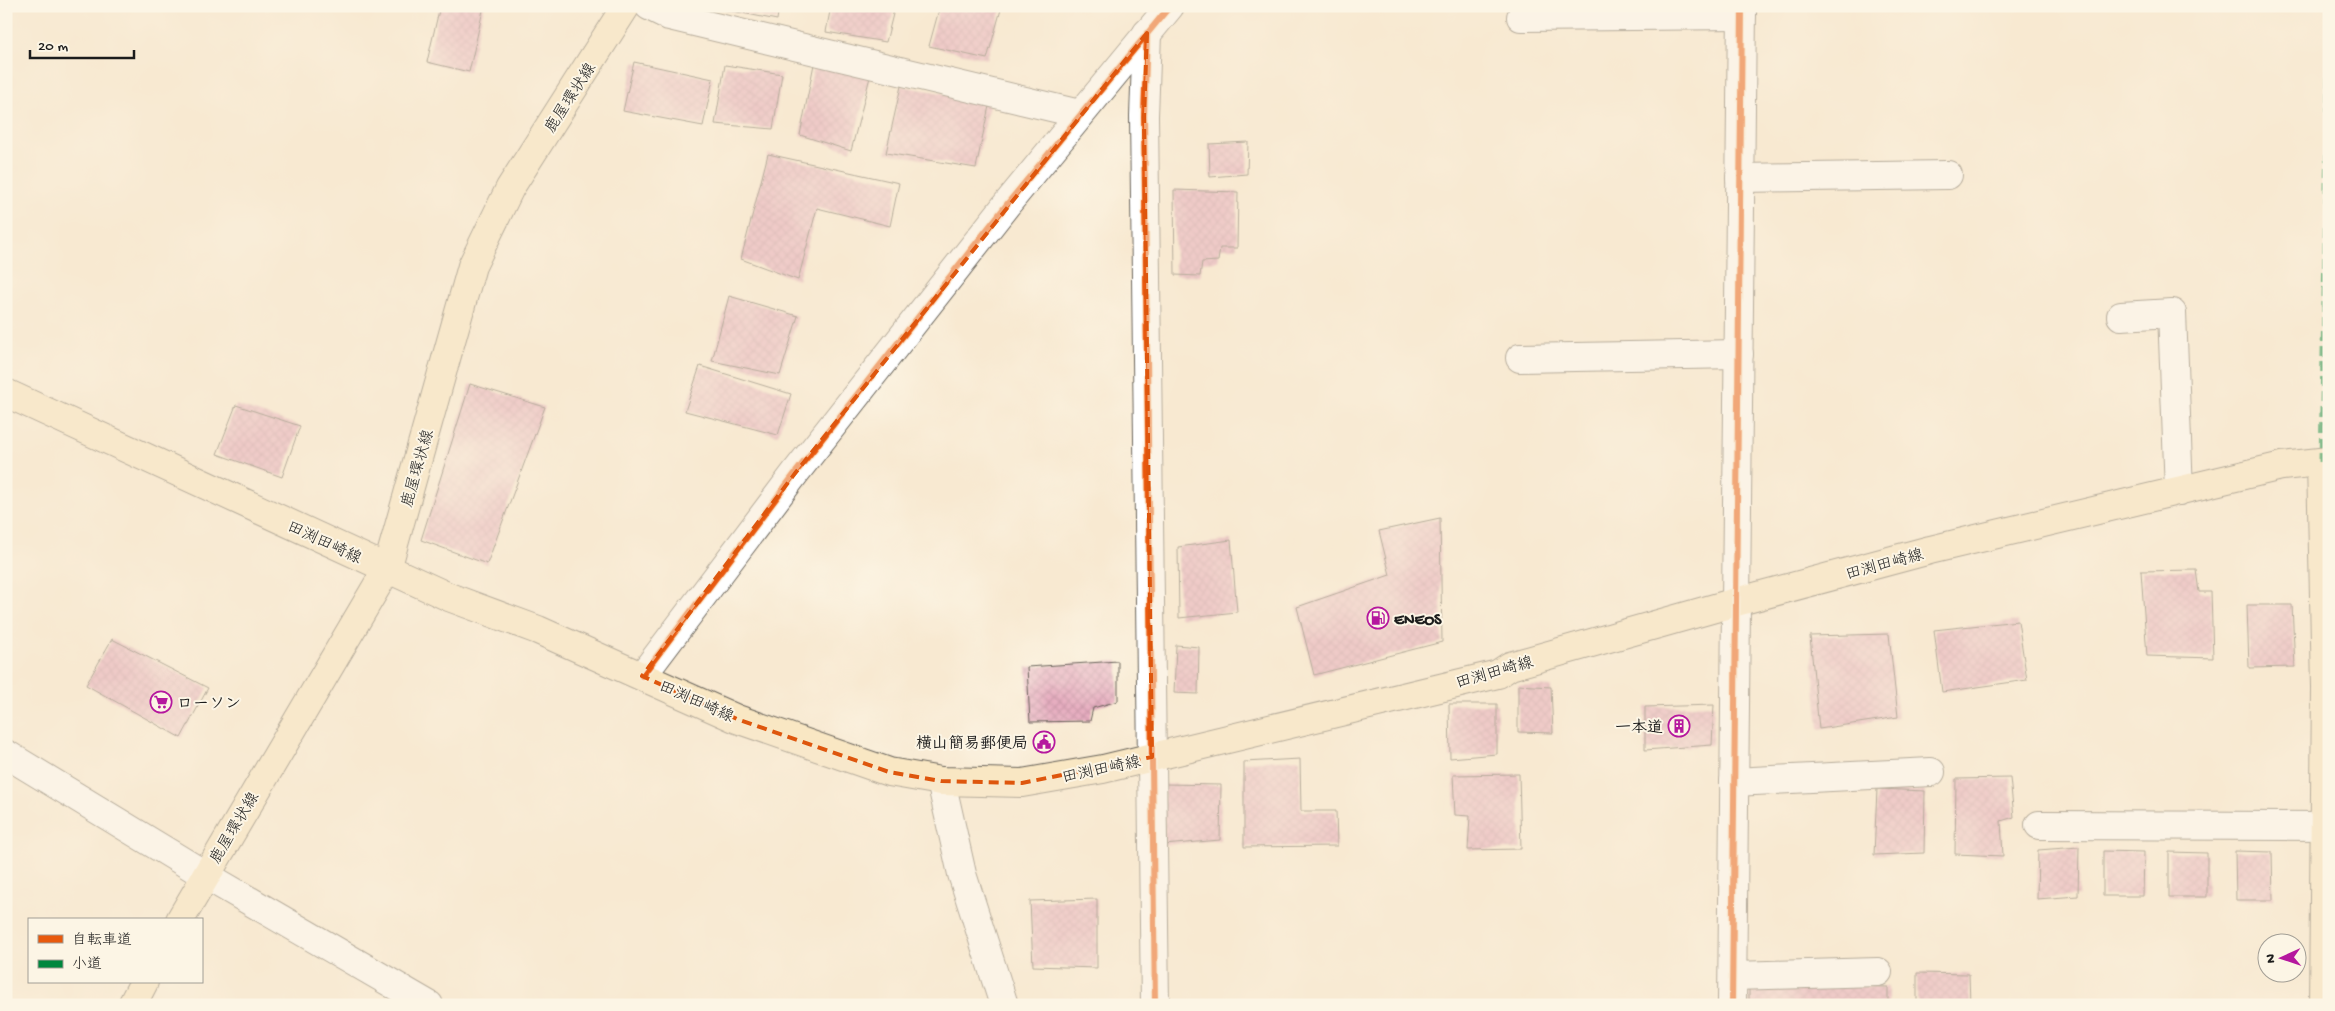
<svg xmlns="http://www.w3.org/2000/svg" width="2335" height="1011" font-family="'Gochi Hand','Klee One',sans-serif">
  <defs>
    <pattern id="building-cross-hatch" width="8" height="8" patternUnits="userSpaceOnUse" patternTransform="scale(1.25)"><rect width="8" height="8" fill="#e4a5bc"/><path d="M0 0l8 8M0 8l8-8" fill="none" stroke="#c38da1"/></pattern>
  </defs>
  <rect width="100%" height="100%" fill="#fcf5e5"/>
  <filter id="ink" filterUnits="userSpaceOnUse"><feTurbulence type="fractalNoise" baseFrequency=".02" numOctaves="2"/><feDisplacementMap in="SourceGraphic" scale="10" xChannelSelector="R" yChannelSelector="G"/><feConvolveMatrix kernelMatrix="1 2 1 2 8 2 1 2 1" color-interpolation-filters="sRGB"/></filter>
  <filter id="wash" filterUnits="userSpaceOnUse"><feTurbulence type="fractalNoise" baseFrequency=".0096" numOctaves="4" result="noise"/><feDisplacementMap in="SourceGraphic" scale="20" xChannelSelector="R" yChannelSelector="G"/><feGaussianBlur stdDeviation="1.12" result="paint"/><feColorMatrix in="noise" values="0 0 0 0 0 0 0 0 0 0 0 0 0 0 0 0 0 1.4 0 .05"/><feComposite in="paint" operator="in"/></filter>
  <g filter="url(#wash)">
    <rect width="100%" height="100%" fill="#f8e9d1"/>
    <g id="blocks">
      <g fill="url(#building-cross-hatch)">
        <path d="M440 6H484L469 72 427 62Z"/>
        <path d="M723 6H779L777 20 722 9Z"/>
        <path d="M831 6H895L886 42 826 32Z"/>
        <path d="M940 6H1002L987 59 929 46Z"/>
        <path d="M634 62 713 79 703 126 623 111Z"/>
        <path d="M814 64 870 77 851 151 800 135Z"/>
        <path d="M725 65 782 74 773 129 715 124Z"/>
        <path d="M901 86 990 101 976 168 886 153Z"/>
        <path d="M1248 142 1247 174 1210 177 1209 144Z"/>
        <path d="M768 154 899 183 890 226 817 208 798 280 741 259Z"/>
        <path d="M1174 190 1238 192 1237 248H1220L1218 261 1202 262 1200 276 1175 275Z"/>
        <path d="M729 296 798 316 780 375 712 361Z"/>
        <path d="M700 366 791 394 778 435 685 411Z"/>
        <path d="M470 384 545 407 487 564 421 540Z"/>
        <path d="M236 405 300 426 282 477 217 454Z"/>
        <path d="M1440 518 1442 642 1314 675 1297 607 1390 575 1379 531Z"/>
        <path d="M1231 540 1237 612 1179 618 1178 547Z"/>
        <path d="M2196 570 2199 592H2211L2213 658 2147 656 2141 571Z"/>
        <path d="M2247 605H2292L2295 667 2249 668Z"/>
        <path d="M2018 621 2027 680 1942 692 1934 630Z"/>
        <path d="M1889 634 1898 717 1819 729 1810 636Z"/>
        <path d="M112 639 208 688 181 738 86 685Z"/>
        <path d="M1176 645 1199 647 1198 694 1174 693Z"/>
        <path d="M1118 661V701L1093 708 1090 721 1030 722 1027 667Z"/>
        <path d="M1518 685 1551 687 1553 733 1518 732Z"/>
        <path d="M1449 704H1497V754L1450 758Z"/>
        <path d="M1714 705 1712 745 1645 750V707Z"/>
        <path d="M1300 759 1301 811H1336L1337 846 1244 847V762Z"/>
        <path d="M1519 774 1521 849 1468 850 1470 816 1455 815 1453 775Z"/>
        <path d="M2010 778 2014 817 2001 821 2003 856 1955 854 1956 779Z"/>
        <path d="M1164 784 1221 785 1220 840 1164 845Z"/>
        <path d="M1877 789 1925 791 1924 853 1874 855Z"/>
        <path d="M2079 847 2078 896 2037 899 2038 850Z"/>
        <path d="M2103 851 2144 852 2143 896H2103Z"/>
        <path d="M2235 851 2272 852 2273 900H2236Z"/>
        <path d="M2169 852 2207 853V897H2169Z"/>
        <path d="M1097 899V968L1033 966 1030 901Z"/>
        <path d="M1917 973 1969 974 1970 1005H1917Z"/>
        <path d="M1749 984 1888 987V1005H1749Z"/>
        <path d="M1072 1000 1074 1005H1056V1004Z"/>
      </g>
    </g>
  </g>
  <g filter="url(#ink)">
    <use href="#blocks" fill-opacity="0" stroke="#69645b" stroke-width="1"/>
    <g fill="none" stroke-linecap="round" stroke-linejoin="round">
      <g stroke="#69645b" stroke-width="30">
        <g id="street">
          <path d="M649 6 669 16 1080 114"/>
          <path d="M1521 17 1742 15"/>
          <path d="M1147 33 1144 116 1155 1005"/>
          <path d="M1740 178 1948 175"/>
          <path d="M2121 316 2172 313 2179 491"/>
          <path d="M1520 358 1739 354"/>
          <path d="M642 676 796 472 1007 204 1170 6"/>
          <path d="M6 754 205 875 429 1005"/>
          <path d="M941 781 962 874 1004 1005"/>
          <path d="M1734 782 1931 772"/>
          <path d="M2039 825 2329 826"/>
          <path d="M1733 976 1878 972"/>
          <path d="M1732 1005 1742 6"/>
        </g>
      </g>
      <g stroke="#69645b" stroke-width="30">
        <g id="secondary">
          <path d="M6 393 449 597 538 630 737 719 889 772 941 781 1022 783 1103 769 1498 674 1510 666 1736 602 1930 550 2282 466 2329 461"/>
          <path d="M2321 462 2326 687 2323 1005"/>
          <path d="M180 920 387 569 472 266 510 188 626 6"/>
          <path d="M132 1005 144 982"/>
        </g>
      </g>
      <use href="#street" stroke="#fff" stroke-width="28"/>
      <use href="#secondary" stroke="#f9e7c3" stroke-width="28"/>
      <path stroke="#00873e" stroke-width="5" stroke-dasharray="10 5" stroke-linecap="butt" d="M2321 462 2329 31"/>
      <g stroke="#fcf5e5" stroke-width="9">
        <g id="cycleway">
          <path d="M1147 33 1144 116 1155 1005"/>
          <path d="M642 676 796 472 1007 204 1170 6"/>
          <path d="M1732 1005 1742 6"/>
        </g>
      </g>
      <use href="#cycleway" stroke="#e8590c" stroke-width="6"/>
    </g>
  </g>
  <path d="M0 0H2335V1011H0ZM1147 33 1144 116 1152 757 1022 783 941 781 889 772 737 719 642 676 796 472Z" fill="#f8e9d1" fill-opacity=".55" fill-rule="evenodd"/>
  <path fill="none" stroke="#de560d" stroke-width="4" stroke-dasharray="10 6" stroke-linejoin="round" d="M1147 33 1144 116 1152 757 1022 783 941 781 889 772 737 719 642 676 796 472Z"/>
  <defs>
    <g id="fuel-ring" transform="scale(1.125)"><circle r="9.5" fill="#fcf5e5" stroke="#b5179e" stroke-width="1.5"/><path d="M-5.5-6h7V0h2V4h1.3V-2.5L3-4.5l.8-.8L6-3V5H2.5V1h-1V6h-7ZM-4.2-4.7v3.2H.2V-4.7Z" fill="#b5179e"/></g>
    <g id="supermarket-ring" transform="scale(1.125)"><circle r="9.5" fill="#fcf5e5" stroke="#b5179e" stroke-width="1.5"/><path d="M-6-5.5h2.5l.6 2H6L4.5 2H-2.5L-4.4-4H-6ZM-1.5 3.2a1.3 1.3 0 1 0 .1 0ZM3 3.2a1.3 1.3 0 1 0 .1 0Z" fill="#b5179e"/></g>
    <g id="building-ring" transform="scale(1.125)"><circle r="9.5" fill="#fcf5e5" stroke="#b5179e" stroke-width="1.5"/><path d="M-4-6H4V6H1V3H-1V6H-4ZM-2.5-4.3h1.7v1.8h-1.7ZM.8-4.3h1.7v1.8H.8ZM-2.5-1h1.7V.8h-1.7ZM.8-1h1.7V.8H.8Z" fill="#b5179e"/></g>
    <g id="civic-ring" transform="scale(1.125)"><circle r="9.5" fill="#fcf5e5" stroke="#b5179e" stroke-width="1.5"/><path d="M-.6-6.5H3V-4.5H.6V-3L4-1V1h2V6H-6V1h2V-1L-.6-3ZM-1.2 2.5V6h2.4V2.5Z" fill="#b5179e"/></g>
  </defs>
  <g fill-rule="evenodd">
    <use href="#fuel-ring" x="1378" y="618"/>
    <use href="#supermarket-ring" x="161" y="702"/>
    <use href="#building-ring" x="1679" y="726"/>
    <use href="#civic-ring" x="1044" y="742"/>
  </g>
  <g text-anchor="middle" stroke-width="4" stroke-linejoin="round" paint-order="stroke">
    <g font-size="16" fill="#1c1c1c" stroke="#fcf5e5">
      <text transform="translate(569 97) rotate(-57)" y="6">鹿屋環状線</text>
      <text transform="translate(416 468) rotate(-74)" y="6">鹿屋環状線</text>
      <text transform="translate(325 541) rotate(25)" y="6">田渕田崎線</text>
      <text transform="translate(1884 563) rotate(-15)" y="6">田渕田崎線</text>
      <text transform="translate(1494 671) rotate(-16)" y="6">田渕田崎線</text>
      <text transform="translate(697 700) rotate(24)" y="6">田渕田崎線</text>
      <text transform="translate(1101 768) rotate(-12)" y="6">田渕田崎線</text>
      <text transform="translate(233 827) rotate(-59)" y="6">鹿屋環状線</text>
    </g>
    <g font-size="16" font-weight="bold" fill="#1c1c1c" stroke="#fcf5e5" text-anchor="start">
      <text x="1394" y="624">ENEOS</text>
      <text x="177" y="708">ローソン</text>
      <text x="1663" y="732" text-anchor="end">一本道</text>
      <text x="1028" y="748" text-anchor="end">横山簡易郵便局</text>
    </g>
  </g>
  <rect width="2335" height="1011" fill="none" stroke="#fcf5e5" stroke-width="25"/>
  <rect x="28" y="918" width="175" height="65" fill="#fcf5e5" stroke="#a29e95"/>
  <rect x="38" y="935" width="25" height="8" fill="#e8590c" stroke="#a29e95"/>
  <text x="72" y="944" font-size="15" fill="#1c1c1c">自転車道</text>
  <rect x="38" y="960" width="25" height="8" fill="#00873e" stroke="#a29e95"/>
  <text x="72" y="968" font-size="15" fill="#1c1c1c">小道</text>
  <g transform="translate(2282 958) rotate(267)"><circle r="24" fill="#fcf5e5" stroke="#a29e95"/>
  <path d="M0-4L9 19L0 12L-9 19Z" fill="#b5179e"/>
  <text y="-8" font-size="14" font-weight="bold" text-anchor="middle" fill="#1c1c1c">N</text>
  </g>
  <path d="M30 50v8h104v-8" fill="none" stroke="#1c1c1c" stroke-width="2.5"/>
  <text x="38" y="50" font-size="15" fill="#1c1c1c" stroke="#fcf5e5" stroke-width="4" paint-order="stroke">20 m</text>
</svg>
